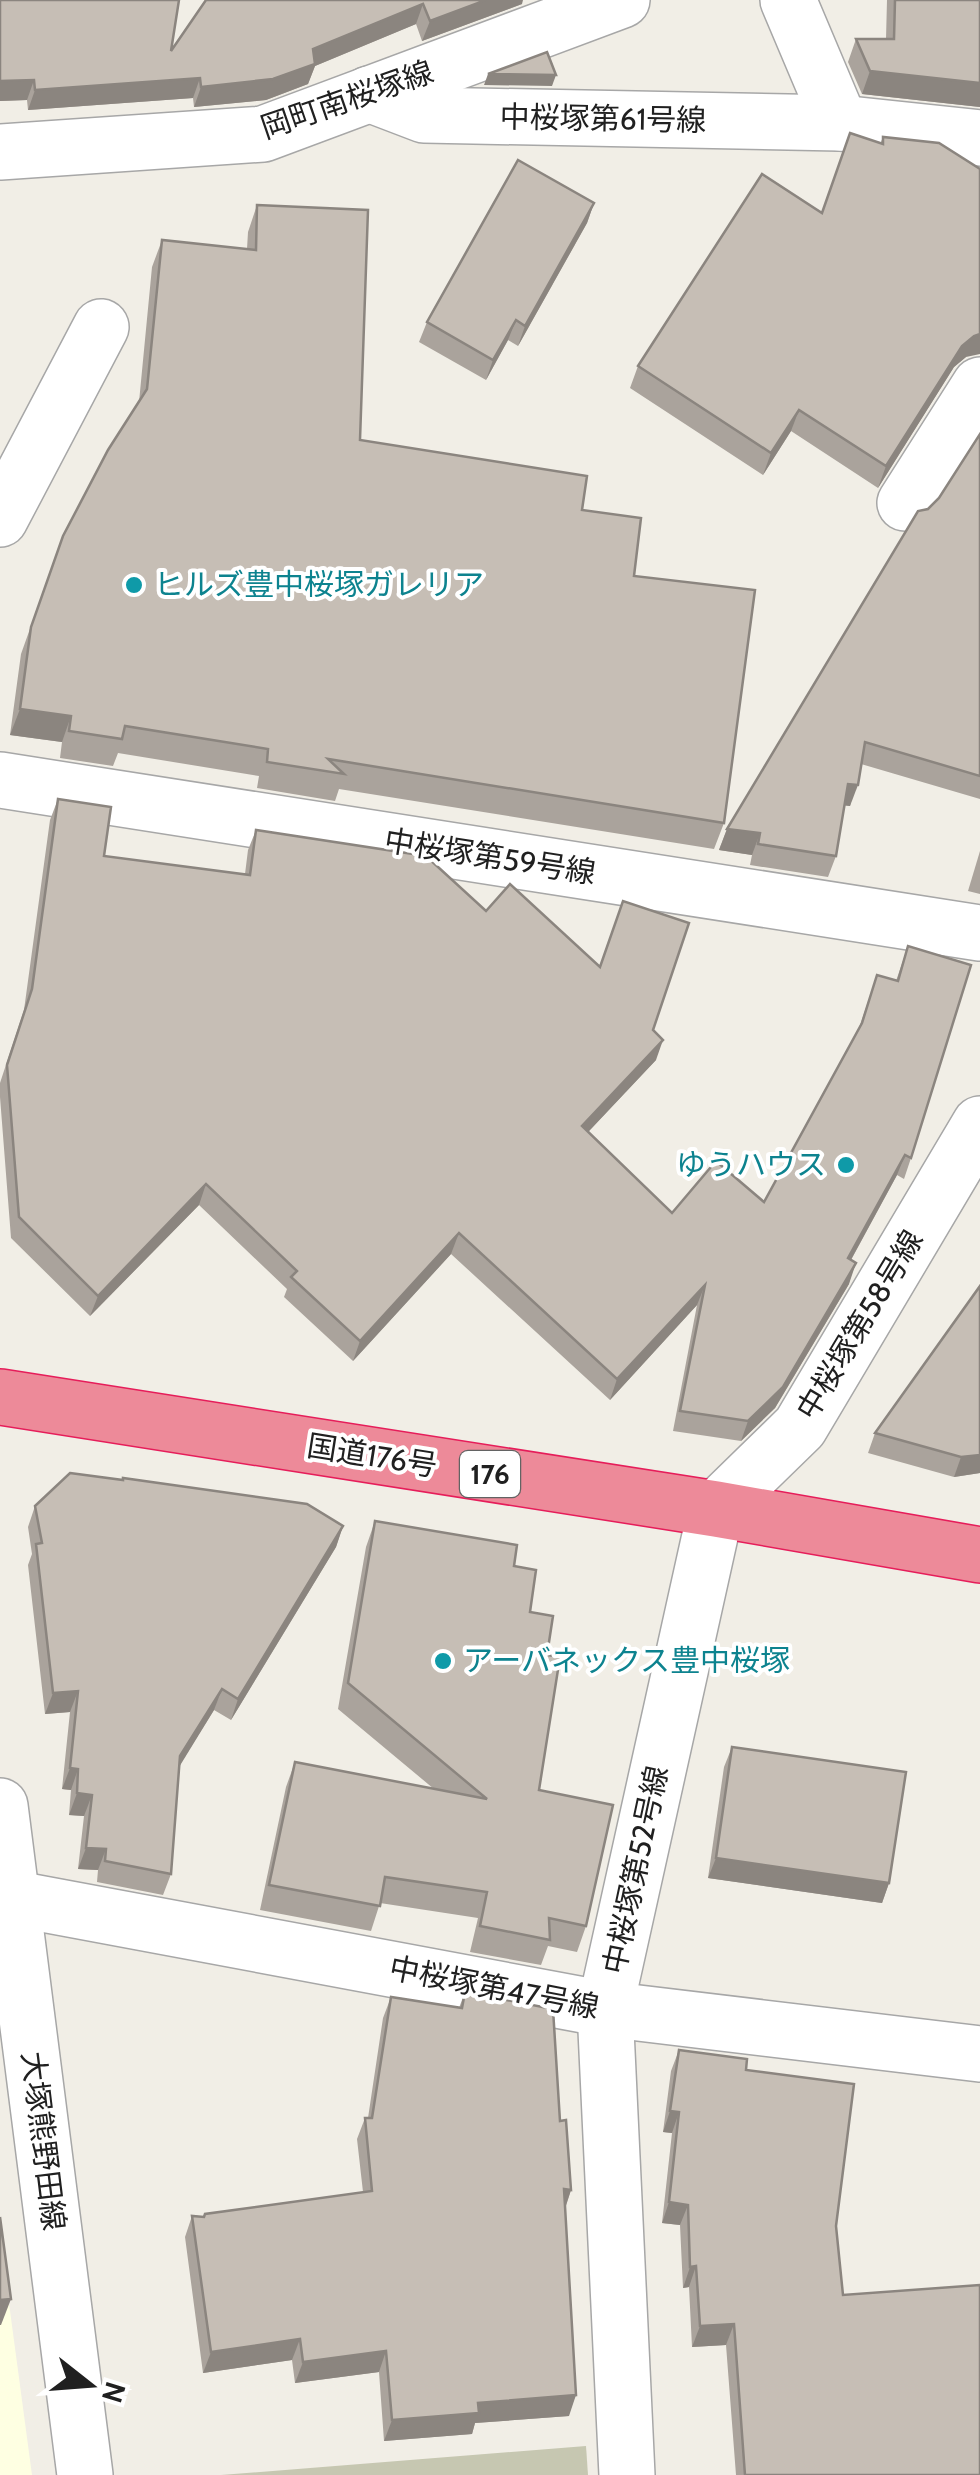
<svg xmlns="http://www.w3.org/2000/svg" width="980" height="2475" font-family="Cabin,'Noto Sans JP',sans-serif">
  <rect width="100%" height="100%" fill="#f1eee6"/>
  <path fill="#feffe2" d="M0 2236 32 2475H0Z"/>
  <path fill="#c6c7b1" d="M586 2446 588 2475H221Z"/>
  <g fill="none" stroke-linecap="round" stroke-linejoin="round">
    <g stroke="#a7a7a7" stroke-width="58">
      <g id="street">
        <path d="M788 0 840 123"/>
        <path d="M369 94 424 115 840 123 980 138"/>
        <path d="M0 152 263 134 622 0"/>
        <path d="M905 503 980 385"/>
        <path d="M0 519 101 327"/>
        <path d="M0 780 980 933"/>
        <path d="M0 1806 85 2475"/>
        <path d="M0 1896 605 2009 980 2054"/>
        <path d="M627 2475 605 2009 716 1509 800 1427 980 1124"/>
      </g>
    </g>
    <g stroke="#e61d5a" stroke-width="58">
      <path id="highway" d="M0 1397 716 1509 980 1555"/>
    </g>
    <use href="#street" stroke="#fff" stroke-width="55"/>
    <use href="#highway" stroke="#ed8a99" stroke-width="55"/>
  </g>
  <g fill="#aaa39c">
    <path d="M0 0 171 51 206 0 522 4 422 41 416 24 315 66 308 84 266 100 194 107 193 98 28 110 27 100 0 101Z"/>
    <path d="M887 0H980V107L862 94 848 62 856 39H886Z"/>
    <path d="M883 137 966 357 954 367 878 488 791 431 763 475 630 388 638 366 822 213 880 144Z"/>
    <path d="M594 203 587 223 518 346 508 340 486 380 419 342 427 322Z"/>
    <path d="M257 205 360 440 582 510 634 576 724 823 714 849 339 789 335 801 257 788 259 776 118 753 113 766 60 758 62 742 10 735 21 654 63 536 139 402 152 267 162 240 247 249 248 232Z"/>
    <path d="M980 434V799L861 764 850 806 844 805 836 856 828 877 750 865 752 855 719 850 727 829 928 509 939 498Z"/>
    <path d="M58 799 104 856 245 874 248 850 256 830 486 911 653 1030 656 1060 588 1132 672 1213 764 1202 859 1028 877 975 896 981 908 946 911 1158 904 1179 897 1175 851 1260 849 1284 775 1408 741 1441 673 1431 697 1305 610 1400 451 1254 353 1361 284 1297 287 1289 199 1205 90 1316 11 1238 0 1097V1083L24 1010 50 820Z"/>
    <path d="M980 851V894L968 891Z"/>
    <path d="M980 1286V1473L954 1477 868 1453 875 1433Z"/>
    <path d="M35 1506 343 1526 336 1547 231 1720 214 1710 179 1766 171 1874 163 1895 97 1882 98 1870 78 1869 84 1816 69 1815 71 1790 62 1789 70 1712 45 1714 28 1565 32 1554 28 1527Z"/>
    <path d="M375 1521 514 1566 547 1655 539 1790 586 1926 577 1952 548 1946 541 1965 470 1952 478 1918 380 1903 371 1931 260 1910 286 1787 295 1762 434 1789 338 1709 366 1547Z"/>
    <path d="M732 1747 889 1883 882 1903 708 1878 724 1767Z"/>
    <path d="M465 1992 560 2121 571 2190 565 2209 569 2416 475 2423 472 2434 384 2441 379 2372 295 2383 292 2360 203 2373 185 2237 192 2216 204 2217 363 2192 357 2139 365 2118H368L383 2018 391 1997 459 2008Z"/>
    <path d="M679 2050 746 2070 836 2226 843 2295 980 2475H736L726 2345 692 2347 689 2287 683 2288 680 2225 662 2223 672 2133 663 2132 671 2071Z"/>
  </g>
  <g fill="#8b857f">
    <path d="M486 0H523L522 4 422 41 430 21Z"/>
    <path d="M423 4 416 24 315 66 308 84 266 100 194 107 201 87 313 49Z"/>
    <path d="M870 71 980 83V107L862 94Z"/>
    <path d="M488 74 556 75 552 86 484 85Z"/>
    <path d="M200 78 193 98 28 110 35 90Z"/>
    <path d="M34 80 27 100 0 101V81Z"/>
    <path d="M594 203 587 223 518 346 525 326Z"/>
    <path d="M516 320 508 340 486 380 493 360Z"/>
    <path d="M980 334V354L966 357 954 367 878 488 886 466 962 346 974 336Z"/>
    <path d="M799 410 791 431 763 475 771 453Z"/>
    <path d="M20 709 71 716 62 742 10 735Z"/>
    <path d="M848 784 858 785 850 806 840 805Z"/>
    <path d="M727 829 760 833 752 855 719 850Z"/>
    <path d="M663 1040 656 1060 574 1147 582 1126Z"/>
    <path d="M905 1155 897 1175 841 1278 848 1258Z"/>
    <path d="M206 1184 199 1205 90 1316 98 1296Z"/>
    <path d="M459 1233 451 1254 353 1361 360 1341Z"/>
    <path d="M856 1263 849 1284 775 1408 741 1441 748 1421Z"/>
    <path d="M705 1285 697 1305 610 1400 617 1379Z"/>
    <path d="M980 1455V1473L954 1477 961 1457Z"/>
    <path d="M343 1526 336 1547 231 1720 238 1699Z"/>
    <path d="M222 1689 214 1710 173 1777 180 1756Z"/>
    <path d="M78 1691 70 1712 45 1714 53 1693Z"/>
    <path d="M70 1768 78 1769 71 1790 62 1789Z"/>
    <path d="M77 1793 92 1795 84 1816 69 1815Z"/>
    <path d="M86 1848 106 1849 98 1870 78 1869Z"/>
    <path d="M716 1858 889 1883 882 1903 708 1878Z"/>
    <path d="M670 2111 679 2112 672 2133 663 2132Z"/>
    <path d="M564 2189 571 2190 564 2211Z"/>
    <path d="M669 2202 688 2205 680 2225 662 2223Z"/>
    <path d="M696 2266 689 2287 683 2288 690 2267Z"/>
    <path d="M11 2299 1 2325H0V2300Z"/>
    <path d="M734 2324 726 2345 692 2347 700 2326Z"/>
    <path d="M300 2339 292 2360 203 2373 211 2352Z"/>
    <path d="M386 2351 379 2372 295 2383 303 2362Z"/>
    <path d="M576 2395 569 2416 475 2423 472 2434 384 2441 392 2420 478 2403Z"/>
  </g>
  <g fill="#c6beb5" stroke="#8b857f" stroke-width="2.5">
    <path d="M0 0H179L171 51 206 0H486L430 21 423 4 313 49 315 64 273 79 201 87 200 78 35 90 34 80 0 81Z"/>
    <path d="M895 0H980V83L870 71 856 39H894Z"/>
    <path d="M547 52 556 75 488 74Z"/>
    <path d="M850 133 883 144V137L939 143 980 169V334L974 336 962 346 886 466 799 410 771 453 638 366 762 174 822 213Z"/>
    <path d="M518 160 594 203 525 326 516 320 493 360 427 322Z"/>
    <path d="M257 205 368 210 360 440 587 476 582 510 641 518 634 576 755 590 724 823 328 759 344 774 267 762 268 749 125 726 122 739 69 731 71 716 20 709 31 627 63 536 108 450 147 389 162 240 256 250Z"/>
    <path d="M980 434V776L865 742 858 785 848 784 836 856 758 844 760 833 727 829 918 511 928 509 939 498Z"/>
    <path d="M58 799 111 807 104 856 250 875 256 830 426 856 486 911 510 884 600 967 623 901 689 923 653 1030 663 1040 582 1126 672 1213 716 1161 764 1202 862 1023 877 975 898 981 908 946 971 965 911 1158 905 1155 848 1258 856 1263 783 1387 748 1421 680 1411 705 1285 617 1379 459 1233 360 1341 291 1277 297 1271 206 1184 98 1296 19 1217 7 1065 32 989Z"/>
    <path d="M980 1286V1455L961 1457 875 1433Z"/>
    <path d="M70 1473 123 1480V1478L307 1504 343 1526 238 1699 222 1689 180 1756 171 1874 105 1861 106 1849 86 1848 92 1795 77 1793 78 1769 70 1768 78 1691 53 1693 36 1544 42 1543 35 1506Z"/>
    <path d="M375 1521 517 1545 514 1566 536 1570 530 1612 553 1616 547 1655 560 1657 539 1790 613 1805 586 1926 549 1918 550 1940 480 1926 487 1892 385 1877 380 1906 269 1885 295 1762 487 1799 348 1683Z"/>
    <path d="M732 1747 906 1772 889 1883 716 1858Z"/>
    <path d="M465 1992 553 2009 560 2121 566 2120 571 2190 564 2189 576 2395 478 2403 479 2413 392 2420 386 2351 303 2362 300 2339 211 2352 192 2216 204 2217 205 2214 372 2191 365 2118H372L391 1997 462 2008Z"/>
    <path d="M679 2050 747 2059 746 2070 854 2084 836 2226 843 2295 980 2285V2475H745L734 2324 700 2326 696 2266 690 2267 688 2205 669 2202 679 2112 670 2111Z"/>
    <path d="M0 2217 11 2299 0 2300Z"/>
  </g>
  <g fill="#0f9aa8" stroke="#fff" stroke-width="4">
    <circle cx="134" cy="585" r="10"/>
    <circle cx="846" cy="1165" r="10"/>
    <circle cx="443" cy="1661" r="10"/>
  </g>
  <g text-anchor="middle" stroke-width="8" stroke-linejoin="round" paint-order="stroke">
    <rect fill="#fff" stroke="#636363" stroke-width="2.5" x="460" y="1451" width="60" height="46" rx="8"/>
    <g font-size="28" font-weight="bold" fill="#202020">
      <text x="490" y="1484">176</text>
    </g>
    <g font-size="30" fill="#202020" stroke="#fff">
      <text transform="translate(347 100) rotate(-19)" y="10">岡町南桜塚線</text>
      <text transform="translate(603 119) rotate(1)" y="10">中桜塚第61号線</text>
      <text transform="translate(490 857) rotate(9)" y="10">中桜塚第59号線</text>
      <text transform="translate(860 1325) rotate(-59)" y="10">中桜塚第58号線</text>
      <text transform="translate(372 1456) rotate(9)" y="10">国道176号</text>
      <text transform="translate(636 1870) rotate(-78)" y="10">中桜塚第52号線</text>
      <text transform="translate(494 1988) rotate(11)" y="10">中桜塚第47号線</text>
      <text transform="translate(43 2141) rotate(83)" y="10">大塚熊野田線</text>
    </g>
    <g font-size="30" fill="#0d838f" stroke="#fff" text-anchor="start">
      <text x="154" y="595">ヒルズ豊中桜塚ガレリア</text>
      <text x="826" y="1175" text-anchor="end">ゆうハウス</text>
      <text x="463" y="1671">アーバネックス豊中桜塚</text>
    </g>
  </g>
  <g transform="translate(90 2385) rotate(107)" stroke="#ffffff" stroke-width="8" paint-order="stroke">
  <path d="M0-8L18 38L0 25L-18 38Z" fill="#202020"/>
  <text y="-15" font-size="28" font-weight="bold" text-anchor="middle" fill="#202020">N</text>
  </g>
</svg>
